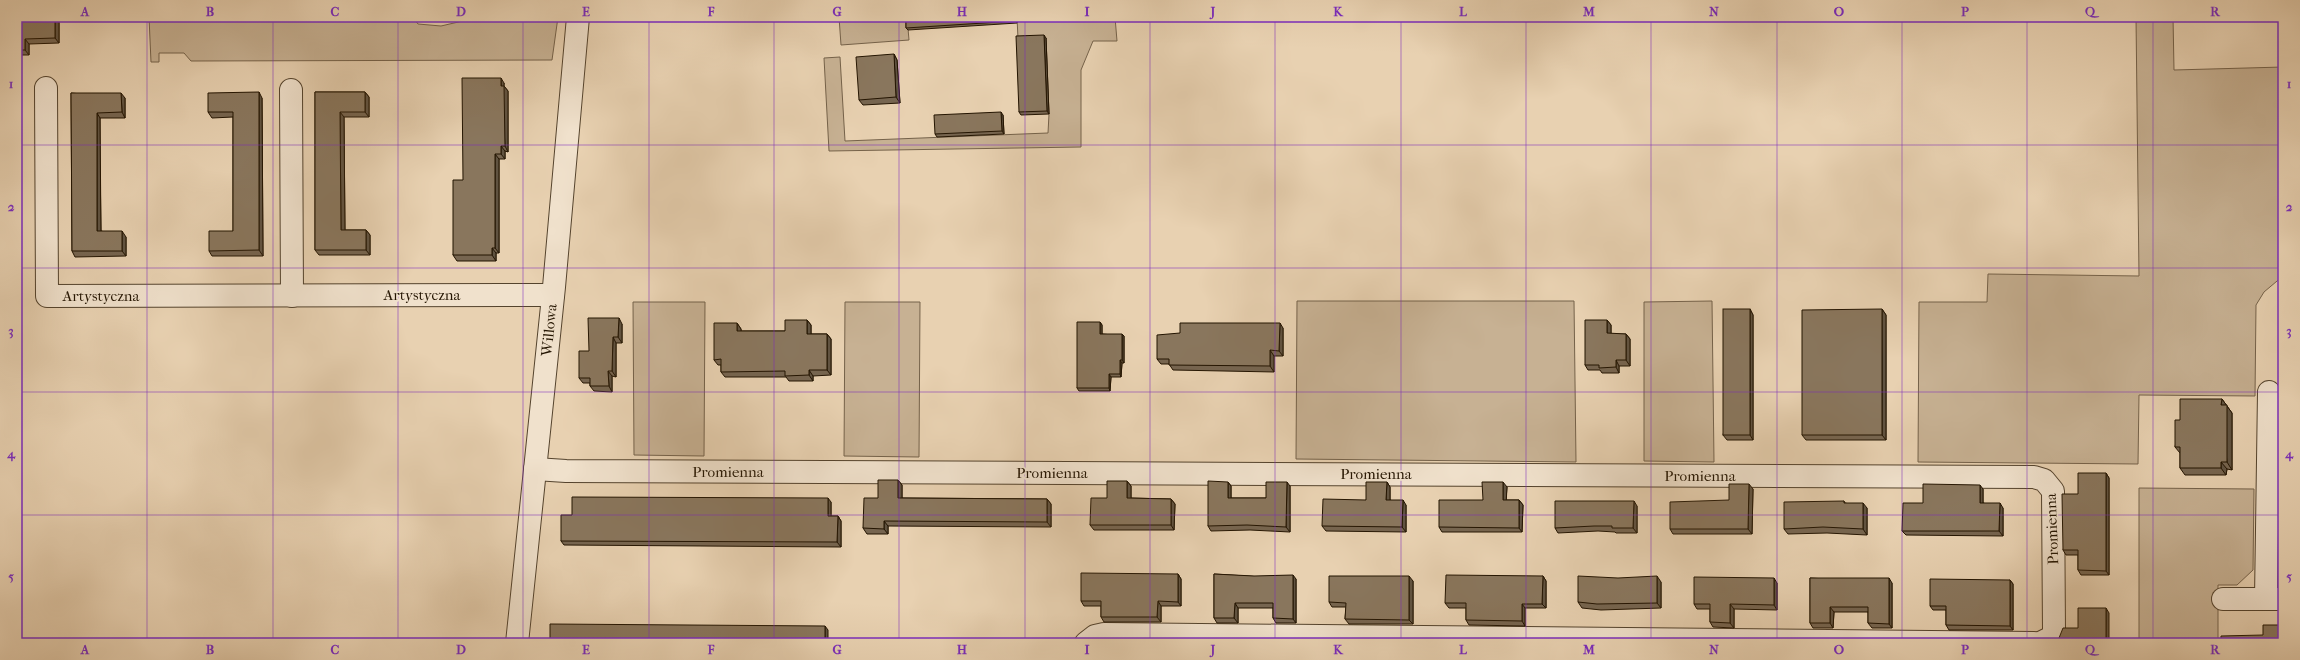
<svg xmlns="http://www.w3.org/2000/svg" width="2300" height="660" font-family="'IM FELL French Canon',serif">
  <rect width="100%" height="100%" fill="#e8d1b1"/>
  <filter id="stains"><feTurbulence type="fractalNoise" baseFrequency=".005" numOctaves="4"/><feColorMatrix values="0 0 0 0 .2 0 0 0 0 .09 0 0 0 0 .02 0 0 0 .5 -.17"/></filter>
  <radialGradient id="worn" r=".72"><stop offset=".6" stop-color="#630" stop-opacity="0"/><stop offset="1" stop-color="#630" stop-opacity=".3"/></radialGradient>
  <g fill="#c7b193" stroke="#75624a">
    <path d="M149 17H413L418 24 441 26 480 17H558L552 60 191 61 184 53H159V62H151Z"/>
    <path d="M839 17H907L909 40 841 45Z"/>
    <path d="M1017 17H1115L1117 41H1093L1081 70V147L829 151 824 58 840 57 845 141 1048 133 1049 114 1018 39Z"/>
    <path d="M2136 17H2173L2174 70 2283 67V276L2264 292 2256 305 2255 396 2139 395 2138 464 1918 462 1919 302H1987L1988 274 2139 276Z"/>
    <path d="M1297 301H1574L1576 462 1296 459Z"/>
    <path d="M1712 301 1714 462 1644 461V302Z"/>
    <path d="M633 302H705L704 456 634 455Z"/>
    <path d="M845 302H920L919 457 844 456Z"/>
    <path d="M2282 318H2283V396H2281Z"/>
    <path d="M2139 488 2254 489 2253 570 2237 585H2218V643H2139Z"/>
  </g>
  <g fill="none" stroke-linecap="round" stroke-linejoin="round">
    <g stroke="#54432d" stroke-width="24">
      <g id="minor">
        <path d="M46 88 47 296 553 295"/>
        <path d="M291 90 292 296"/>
        <path d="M535 469 566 471 2034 477 2044 480 2053 491 2054 631 2052 637 2040 643"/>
        <path d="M2223 599H2283"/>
        <path d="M2266 599 2269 392"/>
        <path d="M517 643 554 287 578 17"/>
        <path d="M1086 643 1095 636 1104 634 2034 643"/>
      </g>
    </g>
    <use href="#minor" stroke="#f0e1cc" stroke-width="22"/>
  </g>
  <g fill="#766550" stroke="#231401">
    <path d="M17 17H59V43L29 44V55H17Z"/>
    <path d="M906 17H1017V23L908 30 906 28Z"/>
    <path d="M1046 38 1049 114 1021 115 1019 112Z"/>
    <path d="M894 54 897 60 900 103 863 105 859 100Z"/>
    <path d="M504 83V86L508 91V152L505 151V159H499V253H496V261H457L453 255Z"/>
    <path d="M315 92H365L369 97V117H344L345 230H366L370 235V255H319L315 250Z"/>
    <path d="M71 93 125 98V118H100V158L101 231 126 237V256L75 257 72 251Z"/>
    <path d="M262 98 263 256H212L209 251 233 231V117L212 118 208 112Z"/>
    <path d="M1003 115 1004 134 937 137 935 134Z"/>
    <path d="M1750 309 1753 315V440H1727L1723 435Z"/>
    <path d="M1882 309 1886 315V440H1806L1802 435Z"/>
    <path d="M807 320 811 325V334H827L831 339V375L813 376V381H789L786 377H725L721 372V365H718L714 360 737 323 741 329V331H785Z"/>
    <path d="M1607 320 1611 325V334H1626L1630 339V366H1619V373H1602L1600 370H1588L1585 365Z"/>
    <path d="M1100 322 1102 325V334L1124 336V363H1122L1121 377H1111L1110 391H1079L1077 388Z"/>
    <path d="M622 324V343H616V377L612 376V392L594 391 590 386V383H583L579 378Z"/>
    <path d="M1283 328V356H1274V372L1173 370 1169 364H1161L1157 359Z"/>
    <path d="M2222 399 2232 413V470L2227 469 2226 475H2185L2180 468V453L2175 447 2180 420Z"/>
    <path d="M2106 473 2109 478V575H2081L2078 570V555H2066L2063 550 2078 494Z"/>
    <path d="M898 480 902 485V498L1047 499 1051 504V527L888 526V534H867L863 528 878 498Z"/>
    <path d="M1127 481 1131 486V498L1171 499 1175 504 1174 530H1094L1090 525 1107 498Z"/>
    <path d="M1228 482 1231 486V498H1266L1290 486V532L1250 530 1211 531 1208 526Z"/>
    <path d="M1387 482 1390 487V500L1406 505V532L1326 531 1322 526 1366 500Z"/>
    <path d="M1507 487 1506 500H1519L1523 505 1522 532H1442L1439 527 1483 500Z"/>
    <path d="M1753 489 1752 534H1673L1670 529Z"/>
    <path d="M1983 489V503L2003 508V536L1906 535 1902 531 1923 503Z"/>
    <path d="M1844 501 1845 503 1867 508V535L1827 533 1788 534 1784 529Z"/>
    <path d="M831 502V516H838L841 521V547L564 545 561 541 572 515Z"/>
    <path d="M1637 506V533H1616L1615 532 1598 531 1558 533 1555 528Z"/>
    <path d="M1178 574 1181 579V606H1161V622H1104L1101 617V606H1084L1081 601Z"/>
    <path d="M1214 574 1296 579V623H1276L1273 618V608H1238V623H1217L1214 618Z"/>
    <path d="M1543 576 1546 581V608H1525V626L1469 625 1466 620V608H1449L1445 603Z"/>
    <path d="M1810 578 1892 583V628H1872L1868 623V612H1834L1833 628H1813L1810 623Z"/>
    <path d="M2010 580 2013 584V630H1949L1946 625V610H1933L1930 606Z"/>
    <path d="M1413 581V624H1349L1345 619 1346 607H1332L1329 602Z"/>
    <path d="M1661 582V608L1601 610 1582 608 1578 602Z"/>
    <path d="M1777 583V610L1734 609V628L1713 627 1710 622V609H1697L1694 604Z"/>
  </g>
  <g fill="#605341" stroke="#231401">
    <path d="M55 17H59V43L55 38Z"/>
    <path d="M1015 17H1017V23L1015 21Z"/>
    <path d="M1044 35 1046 38 1049 114 1047 111Z"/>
    <path d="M25 39 29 44V55L25 50Z"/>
    <path d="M894 54 897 60 900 103 896 97Z"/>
    <path d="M501 78 504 83V86L508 91V152L505 146Z"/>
    <path d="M259 92 262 98 263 256 259 250Z"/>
    <path d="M365 92 369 97V117L365 112Z"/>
    <path d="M121 93 125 98V118L122 112Z"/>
    <path d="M17 97 19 99V257L17 254Z"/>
    <path d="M340 112 344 117 345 235 341 230Z"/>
    <path d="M1001 112 1003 115 1004 134 1002 131Z"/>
    <path d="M97 113 100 118 101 237 97 231Z"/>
    <path d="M501 146 505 151V159L501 154Z"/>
    <path d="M495 154 499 159V253L495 248Z"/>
    <path d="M366 230 370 235V255L366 250Z"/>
    <path d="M122 231 126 237V256L122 251Z"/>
    <path d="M492 248 496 253V261L492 255Z"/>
    <path d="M1750 309 1753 315V440L1750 435Z"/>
    <path d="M1882 309 1886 315V440L1882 435Z"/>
    <path d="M619 318 622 324V343L618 337Z"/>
    <path d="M807 320 811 325V339L807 334Z"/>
    <path d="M1607 320 1611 325V339L1607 333Z"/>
    <path d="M1100 322 1102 325V336L1100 334Z"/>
    <path d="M737 323 741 329V336L737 331Z"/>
    <path d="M1280 323 1283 328V356L1279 351Z"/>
    <path d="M827 334 831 339V375L827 370Z"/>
    <path d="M1122 334 1124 336V363L1122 360Z"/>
    <path d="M1626 334 1630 339V366L1626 360Z"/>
    <path d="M613 337 616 343V377L612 371Z"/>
    <path d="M1270 350 1274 356V372L1270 366Z"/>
    <path d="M1120 360 1122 363 1121 377 1120 374Z"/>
    <path d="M1616 360 1619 366V373L1616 367Z"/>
    <path d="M809 370 813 376V381L809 375Z"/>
    <path d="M608 371 612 376V392L609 386Z"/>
    <path d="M1109 374 1111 377 1110 391 1109 388Z"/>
    <path d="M2222 399 2232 413V470L2227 462 2221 405Z"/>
    <path d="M2221 462 2227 469 2226 475 2221 468Z"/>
    <path d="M2106 473 2109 478V575L2106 571Z"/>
    <path d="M898 480 902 485V503L898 498Z"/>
    <path d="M1127 481 1131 486V503L1127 498Z"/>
    <path d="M1228 482 1231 486V502L1228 498Z"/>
    <path d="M1287 482 1290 486V532L1286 527Z"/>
    <path d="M1387 482 1390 487V505L1386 500Z"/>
    <path d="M1503 482 1507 487 1506 505 1503 500Z"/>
    <path d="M1749 484 1753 489 1752 534 1748 529Z"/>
    <path d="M1980 485 1983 489V508L1980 503Z"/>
    <path d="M828 498 831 502V521L828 516Z"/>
    <path d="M1047 499 1051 504V527L1047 522Z"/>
    <path d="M1171 499 1175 504 1174 530 1171 525Z"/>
    <path d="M1403 500 1406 505V532L1402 527Z"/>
    <path d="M1519 500 1523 505 1522 532 1519 528Z"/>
    <path d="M1634 501 1637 506V533L1633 528Z"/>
    <path d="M1863 503 1867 508V535L1863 529Z"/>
    <path d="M2000 503 2003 508V536L1999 531Z"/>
    <path d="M838 516 841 521V547L837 542Z"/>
    <path d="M884 521 888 526V534L884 529Z"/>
    <path d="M1178 574 1181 579V606L1178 602Z"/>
    <path d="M1293 575 1296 579V623L1293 619Z"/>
    <path d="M1409 576 1413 581V624L1409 620Z"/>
    <path d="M1543 576 1546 581V608L1542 604Z"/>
    <path d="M1657 576 1661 582V608L1657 603Z"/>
    <path d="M1774 578 1777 583V610L1774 605Z"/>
    <path d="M1889 578 1892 583V628L1889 624Z"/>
    <path d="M2010 580 2013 584V630L2010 626Z"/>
    <path d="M1158 601 1161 606V622L1157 617Z"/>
    <path d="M1235 603 1238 608V623L1234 618Z"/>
    <path d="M1522 604 1525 608V626L1522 621Z"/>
    <path d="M1730 604 1734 609V628L1730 623Z"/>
    <path d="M1830 607 1834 612 1833 628 1830 623Z"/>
    <path d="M2106 608 2109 613V643H2106Z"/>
    <path d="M825 626 828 630V643H825Z"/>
  </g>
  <g fill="#89765d" stroke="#231401">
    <path d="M17 17H55V38L25 39V50H17Z"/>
    <path d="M906 17H1015V21L906 28Z"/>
    <path d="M1044 35 1047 111 1019 112 1016 36Z"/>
    <path d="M894 54 896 97 859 100 856 57Z"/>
    <path d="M462 78H501V86H504L505 146H501V154H495V248H492V255H453V180H463Z"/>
    <path d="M259 92V250L209 251V231H233V112H208V93Z"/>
    <path d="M315 92H365V112H340L341 230H366V250H315Z"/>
    <path d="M71 93H121L122 112 97 113V231H122V251H72Z"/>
    <path d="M1001 112 1002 131 935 134 934 115Z"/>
    <rect x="1723" y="309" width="27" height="126"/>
    <path d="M1882 309V435H1802V310Z"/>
    <path d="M588 318H619L618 337H613L612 371H608L609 386H590V378H579V351H589Z"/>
    <path d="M785 320H807V334H827V370H809V375L785 376V371L721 372V359L714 360V323H737V331H785Z"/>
    <path d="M1585 320H1607V333L1626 334V360H1616V367L1599 368V365H1585Z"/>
    <path d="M1077 322H1100V334H1122V360H1120V374H1109V388H1077Z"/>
    <path d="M1180 323H1280L1279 351 1270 350V366L1169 365V359H1157V335L1180 333Z"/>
    <path d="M2180 399H2222L2221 405H2227V462H2221V468H2180V447H2175V420H2180Z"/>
    <path d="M2078 473H2106V571L2078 570V550H2063L2062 494H2078Z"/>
    <path d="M878 480H898V498L1047 499V522L884 521V529L863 528 864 498H878Z"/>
    <path d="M1107 481H1127V498L1171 499V525H1090L1091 498H1107Z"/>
    <path d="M1208 481 1228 482V498H1266V482H1287L1286 527 1247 525 1208 526Z"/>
    <path d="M1366 482H1387L1386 500H1403L1402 527 1322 526 1323 499 1366 500Z"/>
    <path d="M1482 482H1503V500H1519V528L1439 527V500H1483Z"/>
    <path d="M1729 484H1749L1748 529H1670V502L1729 500Z"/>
    <path d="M1923 484 1980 485V503H2000L1999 531H1902L1903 503H1923Z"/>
    <path d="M572 497 828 498V516H838L837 542 561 541V515H572Z"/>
    <path d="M1555 501H1634L1633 528H1612V526H1594L1555 528Z"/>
    <path d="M1844 501V503H1863V529L1823 527 1784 529V502Z"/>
    <path d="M1081 573 1178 574V602L1158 601 1157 617H1101V601H1081Z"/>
    <path d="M1214 574 1254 576 1293 575V619L1273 618V603H1235L1234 618H1214Z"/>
    <path d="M1446 575 1543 576 1542 604H1522V621L1466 620V603H1445Z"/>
    <path d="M1329 576H1409V620L1345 619 1346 603 1329 602Z"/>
    <path d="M1578 576 1618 578 1657 576V603L1597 604 1578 602Z"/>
    <path d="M1694 577 1774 578V605L1730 604V623L1710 622V604H1694Z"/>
    <path d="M1810 578H1889V624L1868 623V607H1830V623H1810Z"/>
    <path d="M1930 579 2010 580V626L1946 625V606H1930Z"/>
    <path d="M2078 608H2106V643H2059V638L2063 628H2078Z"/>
    <path d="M550 624 825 626V643H550Z"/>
    <path d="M2263 625H2279V629H2283V643H2221V636L2263 635Z"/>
    <path d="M853 639H874L873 643H853Z"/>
    <rect x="1010" y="640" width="39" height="3"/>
    <rect x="1107" y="642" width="20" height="1"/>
  </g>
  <path fill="none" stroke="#7b2cbf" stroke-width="1" stroke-opacity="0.55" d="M147 17V643M273 17V643M398 17V643M523 17V643M649 17V643M774 17V643M899 17V643M1025 17V643M1150 17V643M1275 17V643M1401 17V643M1526 17V643M1651 17V643M1777 17V643M1902 17V643M2027 17V643M2153 17V643M17 145H2283M17 268H2283M17 392H2283M17 515H2283"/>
  <g text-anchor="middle" stroke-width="3.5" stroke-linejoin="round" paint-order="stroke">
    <g font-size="15" fill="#231401" stroke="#f0e1cc">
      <text x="422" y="300">Artystyczna</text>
      <text x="101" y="301">Artystyczna</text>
      <text transform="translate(549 330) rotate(-84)" y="5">Willowa</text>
      <text x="728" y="477">Promienna</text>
      <text x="1052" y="478">Promienna</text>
      <text x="1376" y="479">Promienna</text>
      <text x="1700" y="481">Promienna</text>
      <text transform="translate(2052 529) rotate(-92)" y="5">Promienna</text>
    </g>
  </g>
  <rect width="2300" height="660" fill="none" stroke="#e8d1b1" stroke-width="44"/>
  <rect x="22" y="22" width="2256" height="616" fill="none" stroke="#7b2cbf" stroke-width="1.5"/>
  <g font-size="13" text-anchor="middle" font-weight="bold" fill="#7b2cbf">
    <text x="85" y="16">A</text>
    <text x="210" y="16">B</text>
    <text x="335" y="16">C</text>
    <text x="461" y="16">D</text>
    <text x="586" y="16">E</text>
    <text x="711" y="16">F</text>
    <text x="837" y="16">G</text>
    <text x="962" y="16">H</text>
    <text x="1087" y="16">I</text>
    <text x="1213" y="16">J</text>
    <text x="1338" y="16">K</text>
    <text x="1463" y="16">L</text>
    <text x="1589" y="16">M</text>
    <text x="1714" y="16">N</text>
    <text x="1839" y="16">O</text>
    <text x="1965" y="16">P</text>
    <text x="2090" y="16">Q</text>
    <text x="2215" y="16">R</text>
    <text x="11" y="88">1</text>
    <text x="2289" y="88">1</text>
    <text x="11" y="211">2</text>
    <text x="2289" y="211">2</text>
    <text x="11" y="335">3</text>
    <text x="2289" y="335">3</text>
    <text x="11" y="458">4</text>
    <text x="2289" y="458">4</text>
    <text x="11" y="581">5</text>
    <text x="2289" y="581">5</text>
    <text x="85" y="654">A</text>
    <text x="210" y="654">B</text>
    <text x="335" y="654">C</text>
    <text x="461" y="654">D</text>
    <text x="586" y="654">E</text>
    <text x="711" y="654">F</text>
    <text x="837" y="654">G</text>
    <text x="962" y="654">H</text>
    <text x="1087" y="654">I</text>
    <text x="1213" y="654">J</text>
    <text x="1338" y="654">K</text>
    <text x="1463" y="654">L</text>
    <text x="1589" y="654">M</text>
    <text x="1714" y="654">N</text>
    <text x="1839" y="654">O</text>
    <text x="1965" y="654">P</text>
    <text x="2090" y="654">Q</text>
    <text x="2215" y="654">R</text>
  </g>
  <rect width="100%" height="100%" filter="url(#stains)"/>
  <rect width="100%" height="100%" fill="url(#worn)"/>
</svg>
